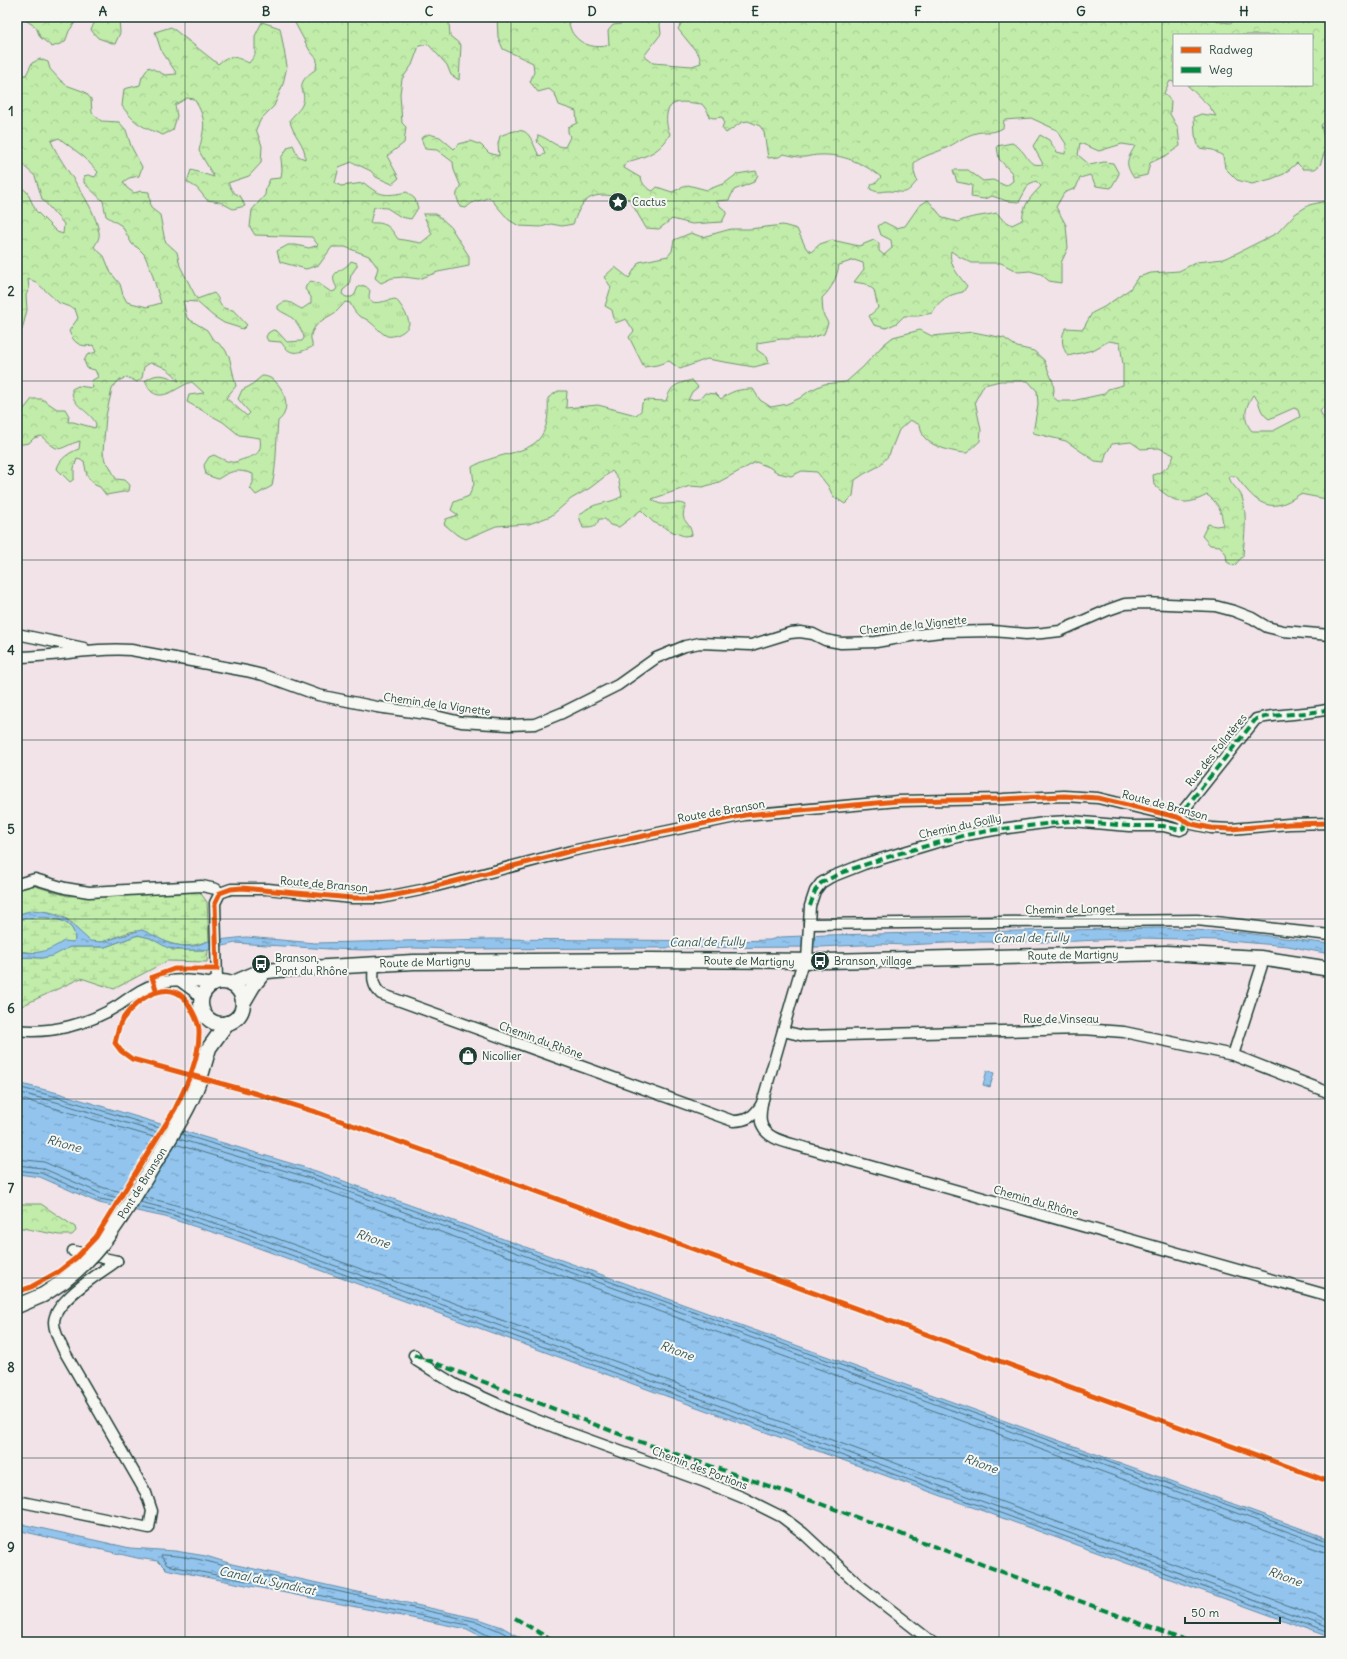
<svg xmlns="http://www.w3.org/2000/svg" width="1347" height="1659" font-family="Delius,sans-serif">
  <defs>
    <pattern id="grass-tufts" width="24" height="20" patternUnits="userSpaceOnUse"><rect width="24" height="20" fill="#c1eca9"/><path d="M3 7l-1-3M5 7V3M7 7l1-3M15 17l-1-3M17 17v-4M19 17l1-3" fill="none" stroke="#a5cb92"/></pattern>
    <pattern id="forest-crowns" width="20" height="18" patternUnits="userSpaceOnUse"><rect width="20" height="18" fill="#c1eca9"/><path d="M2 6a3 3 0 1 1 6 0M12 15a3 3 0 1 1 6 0" fill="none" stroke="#a5cb92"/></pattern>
    <pattern id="wetland-marsh" width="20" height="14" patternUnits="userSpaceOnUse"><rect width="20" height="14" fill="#c1eca9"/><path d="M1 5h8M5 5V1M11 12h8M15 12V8" fill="none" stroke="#a5cb92"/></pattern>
    <pattern id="water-ripples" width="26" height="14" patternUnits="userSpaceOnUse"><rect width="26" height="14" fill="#92c4ee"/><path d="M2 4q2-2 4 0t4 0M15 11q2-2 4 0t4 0" fill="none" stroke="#77a0c2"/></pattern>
  </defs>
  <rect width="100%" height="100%" fill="#f2e3e9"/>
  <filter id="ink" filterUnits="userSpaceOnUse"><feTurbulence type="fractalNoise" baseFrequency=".025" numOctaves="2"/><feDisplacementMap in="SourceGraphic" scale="8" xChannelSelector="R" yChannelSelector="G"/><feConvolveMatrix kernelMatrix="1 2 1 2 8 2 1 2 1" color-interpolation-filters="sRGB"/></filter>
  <g filter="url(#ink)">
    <path fill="url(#grass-tufts)" stroke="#70946e" d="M351 261 357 263V266L351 275 349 285 343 290 342 294 346 297H352L355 294 358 287C363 284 367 286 370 291 364 310 387 300 395 299 399 301 409 318 409 323 409 331 394 338 387 336 380 333 376 326 370 322 367 319 363 318 359 316 355 313 352 307 350 303L345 302C342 306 339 309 336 312 327 318 317 321 312 332 309 338 313 342 312 347 297 354 290 356 281 342L268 341 266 337 268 333 273 330 277 331 287 342 302 341 304 338C304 334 296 320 292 318 288 314 282 313 278 309V306C288 297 292 305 302 309L311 303V297L305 289 307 284 311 281 318 283 331 292 335 291 337 288C326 269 344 273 351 261Z"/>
    <g fill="url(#forest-crowns)" stroke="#70946e" fill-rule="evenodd">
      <path d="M21 17H79L69 31 65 42 52 47 40 37 36 27Z"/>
      <path d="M97 17H119L120 33 115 44 98 38 91 30Z"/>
      <path d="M300 17H444L449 22 450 36 461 45 459 80 451 75 447 65 428 44 419 46 412 65 402 79 400 94 402 123 406 127 404 143 387 156 399 178 392 184 376 177 371 171 352 162 339 167 335 183 341 186 364 183C381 197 386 196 407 192L415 199 418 208 411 219 401 217 387 208 374 207 370 223C387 222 389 226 398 239L421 243 432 234 423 214H436L450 226 469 256V266L438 272 419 279 404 277 392 278 381 283 375 278 378 268 369 256 345 247H332L319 265 306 269 280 262 277 251 288 245H296L309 248 318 245 312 237 255 235 250 227 252 210 265 195 266 187 270 179 281 178 282 170 281 158 288 147 293 145 298 156 305 159C307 145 291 134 290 120 293 115 300 110 302 105 309 89 290 87 316 69L317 59 310 51 295 23Z"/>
      <path d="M497 17H567C569 22 570 31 574 35 582 46 598 49 609 45L608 31 613 25 621 24 622 17H662L660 25 661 34 644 56 653 63 692 66 701 63 699 55 678 29 682 22 692 17H1210L1221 22 1232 23 1231 17H1330V119L1321 125 1326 148 1320 165 1315 169H1303L1297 163 1284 174 1271 179 1252 184 1237 180 1225 168 1223 156 1213 150 1199 148 1195 135 1194 117 1201 114 1216 116 1209 106 1187 85H1312V35H1174V82L1170 81 1164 93 1171 101 1170 114 1178 128 1180 146 1167 155 1150 163 1147 175 1134 178C1124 163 1127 160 1135 146L1122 144 1099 151 1080 143 1078 155 1090 165 1104 162 1113 163 1119 174 1111 188 1096 186 1090 175 1080 178 1076 188 1064 193 1056 207 1066 225 1068 248 1061 263V283L1049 281 1041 274 1030 271 1018 272 1001 263H972L958 256 951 251C948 264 959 276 967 286L963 292C948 295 940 299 932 313L918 316H904L897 323 886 328 874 325 869 316 878 308 874 290 866 284 854 282 864 269 863 263 854 260 839 265C836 279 833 287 822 298L823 314 828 323 824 334 806 339H781L757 343V350L767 357 769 363 754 367 707 359 680 369 669 361 657 365 644 367 629 337 634 331 626 319 615 323 612 310 605 306 611 287 604 277 615 267 629 278 639 262 668 256 672 251 674 240 691 233 702 237 731 229H749L783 225 797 229 806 248 811 252 820 244 832 240 859 246 874 240 879 243V251L884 255 892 248 891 240 881 235 878 226 884 222 896 228 905 226 919 206 928 200 943 218 958 222C970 216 984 216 997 213L1002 219 1012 225 1022 220C1024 203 1030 198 1041 186L1036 181 1029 184 1019 202 1007 201 992 196 984 199 971 197 972 185 957 182 953 170H968L983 181 993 180 1006 186 1013 181 1012 173 999 159 997 146 1012 143C1015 145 1018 146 1020 149 1029 157 1028 167 1043 164L1033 146 1040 135 1049 140 1057 152 1065 154 1066 144 1057 130 1031 118 1004 120 1003 128C990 135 988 130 976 133 962 137 960 141 948 147 937 153 923 155 914 163V172L917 181C905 196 906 192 889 191 880 191 880 194 870 189L872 184 877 182 881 177C863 163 843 154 820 155 815 155 810 156 805 157 798 158 790 155 783 154L779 157 768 158 764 132 760 126 748 121 742 122 726 133 722 128 724 122 722 117 714 118 709 117 708 112 702 104C689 103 670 97 667 114 666 122 667 127 670 134 661 152 645 157 627 162L624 168 641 178C643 185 646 188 653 191L657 187 672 192 688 185 707 190 725 183 737 174 756 171 758 175 754 182 734 190 729 200 716 201 720 206 727 212 722 222 692 224 672 219 659 229 646 228 629 199C611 196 590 188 579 210 576 215 575 220 573 224L562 226 551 224 541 227 519 226 509 220 489 197C481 202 474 199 466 208L460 207C458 197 453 196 461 187L454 170 453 162 437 150 425 149 421 138 429 134 440 137 454 149 459 144 470 141 481 145 489 153 499 156 498 144 500 136C528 124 528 132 539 156L545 154 543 148 537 142 538 135C548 138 555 147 565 147L570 137 568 132V127L577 123 576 111 559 105 555 94 549 89 538 92 530 82 534 72 533 63 503 49 498 37Z"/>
      <path d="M262 22 280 28 287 66 283 84 274 106 261 119 256 129 262 146 261 163 249 176 228 183 233 192 241 197 245 206 233 209 220 202 207 200 197 188 187 182 191 170 214 177 199 151C204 127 208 121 194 99L187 98 175 105 177 116 173 130 163 135C142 127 135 124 122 106L124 89 140 85 142 77 149 67 165 75 177 74 161 50 155 32 171 27 218 64C230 53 236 57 249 63L255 55V36Z"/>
      <path d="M40 59 48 62 50 69 60 80 66 85 85 92 91 99 92 113 101 121 119 122 126 130 131 146 142 167 139 176 129 178 123 182 127 188 134 193 141 191 149 192 151 208 160 215 165 241 177 252 180 266 197 299 214 293C223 302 215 308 233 310L247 325 243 329 224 323 213 316 197 302 183 301 187 318 207 330 212 338 224 348 229 356 236 386 226 398 247 416 250 413 238 399 242 390 250 386 262 376C277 376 289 396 285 411 284 415 282 418 278 421 276 443 277 464 272 486L256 495 250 488 253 483V474C237 469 232 470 218 479L206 475 204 465 209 457 214 455C220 458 225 461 231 462 235 463 240 460 244 459 257 455 262 453 260 438L239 435 223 422 187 402 189 395 204 393 192 382C181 384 164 402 152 392 149 390 147 385 145 381 158 371 166 376 179 381 175 373 159 363 150 363L144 367 142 378 137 382 127 377 118 381 112 389 106 416 103 452 105 461 109 465 116 479 125 480 130 485 129 491 106 495 100 487 95 485 87 476 84 461 77 459 74 468V479L70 482 57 469C59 459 70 452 79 449L80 441C56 448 63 456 41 436L34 438 29 443 17 445V418L32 399H42L57 409H65L69 416 68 422H73L95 428 96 424C90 410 71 407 72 389L78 386 93 388 91 381 98 377 95 370 87 368 84 361 87 355 96 352 93 345C81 348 73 343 69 331L78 318 75 309 59 303 36 282 28 279 29 289 26 295 27 310 22 330 17 333V183L27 192 36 211 57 232 63 234 64 224 42 199 35 176 17 160V70L20 75H26L32 63ZM59 138 84 157 98 172 95 177 88 175 84 176V183L103 201 106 216 122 226 132 244 138 248 144 254 151 270 161 303 147 307 127 302 123 295 120 284 111 273 104 256 94 247C97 242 100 238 99 232 94 202 63 169 51 141Z"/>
      <path d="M1330 200V404L1327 403 1320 411 1323 417 1330 423V499L1321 498 1300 494C1270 516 1256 504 1236 476H1229C1230 485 1239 489 1242 497 1248 515 1244 537 1243 556L1234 566 1227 562 1226 554 1220 546 1210 545 1202 536 1208 524 1216 526 1223 525C1222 512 1218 502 1207 495 1183 508 1174 502 1154 485L1153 475C1164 471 1170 467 1174 455L1159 448 1141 449 1131 442 1112 444 1106 454 1104 462 1095 461 1066 441 1033 433 1038 404 1037 391 1028 381H1000L984 385 975 401 981 430 980 441 967 453C956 453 931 447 924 437 922 434 921 429 920 425L910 420 899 430 889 455 879 466 864 474 855 480 853 496 845 504 833 496 828 486 817 472 802 471 791 476 778 473 769 467 756 462 719 482 703 487 690 486 652 499C663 510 675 499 686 505 678 523 690 519 692 535L684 536 673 532 664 527 653 522 641 510 619 527 610 525 605 519H599C596 528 593 528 583 528L579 516C593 500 607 506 622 496L618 478 612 471 590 488 571 499 551 516 529 524 496 526 466 539 457 535 444 524 446 519 458 515 451 510 454 502 469 496 474 484 472 467C510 445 552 462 548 398L558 391H567L566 408 598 405 636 415 641 411 642 403 645 400 666 401C671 385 676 384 692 380L698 387 692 392 688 400 700 399 705 393 716 394 721 399C731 391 739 389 753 389L760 400 771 407 787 404 800 398 809 391 824 384 846 382 863 367 883 345 893 337 920 330 932 336 973 332 1004 338 1017 347 1034 351 1044 360 1053 382 1054 390 1053 397 1058 401H1072L1099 395 1104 394 1108 389 1123 385V365L1120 343 1109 341 1093 350 1068 356C1062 348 1060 336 1066 328L1083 329 1092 313 1104 307 1130 289 1138 277 1151 273 1179 271 1197 262 1223 259 1235 254 1277 233 1295 214 1309 205ZM1253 395C1262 402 1257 411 1269 419L1294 408 1298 410 1300 417 1273 431H1252C1242 420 1245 407 1253 395Z"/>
      <path d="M17 1204H41L75 1227 76 1231 72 1235H59L17 1227Z"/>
    </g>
    <g fill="url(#wetland-marsh)" stroke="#70946e">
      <path d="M31 885 68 896 199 891 207 902 209 941C182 950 175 945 150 936 146 934 140 931 136 931 120 932 105 947 89 941 81 938 77 929 72 923 57 910 35 908 17 915V889Z"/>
      <path d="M32 917C47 917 76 918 75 940L73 942 62 943 54 949 37 953 17 951V920Z"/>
      <path d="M138 935 150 938 173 950H208L207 962 167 961 114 989 81 978 17 1008V957L42 958 70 947H105Z"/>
    </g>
    <g fill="url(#water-ripples)" stroke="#648ea4">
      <path d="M33 910 48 912 66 919 90 941 102 942 141 930 147 932 170 944 184 946H194L209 941 246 937 315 943 490 939 732 941 770 940 780 937 827 935 1160 928 1245 933 1330 944V954L1288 946 1217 940 1140 938 1057 942H969L905 945 882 944 820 947 465 949 413 948 367 950 329 949 235 943 208 950H181L168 948 150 938 138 935 105 947H70L53 956 42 958 17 957V951C37 955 47 952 64 941L73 942 75 940C76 913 34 916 17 920V915Z"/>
      <path d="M987 1070 994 1073 990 1087 983 1085Z"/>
      <path d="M17 1083 58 1093 316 1171 1330 1539V1637L231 1238 165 1217 99 1203 40 1177 18 1174 17 1173Z"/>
      <path d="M17 1523 130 1548 175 1551 206 1556 232 1564 479 1619 502 1627 528 1642H492L467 1629 170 1570 166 1569 158 1561 137 1558 17 1530Z"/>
    </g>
    <path fill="#f2e3e9" d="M163 1123 184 1129 134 1213 111 1207Z"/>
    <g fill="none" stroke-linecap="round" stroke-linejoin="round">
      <g stroke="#4d737e" stroke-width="1">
        <path d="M17 1087 57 1097 166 1130"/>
        <path d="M17 1092 56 1102 163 1134"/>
        <path d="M17 1098 54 1108 160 1139"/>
        <path d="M181 1134 315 1175 1330 1542"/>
        <path d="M179 1139 313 1179 1330 1547"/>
        <path d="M175 1144 311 1185 1324 1552 1330 1553"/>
        <path d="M17 1159 44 1162 104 1188 127 1193"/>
        <path d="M17 1165 42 1168 102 1194 123 1199"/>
        <path d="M17 1170 41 1173 100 1199 121 1203"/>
        <path d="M143 1197 169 1203 237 1224 1330 1621"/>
        <path d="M140 1202 168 1209 234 1229 1330 1628"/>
        <path d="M137 1207 166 1213 233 1234 1330 1633"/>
        <path d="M493 1642 491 1637 468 1625 171 1566 167 1565 161 1556 163 1555C187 1556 209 1561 231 1568L478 1622 500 1631 520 1642"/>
      </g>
      <g stroke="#1f3d34" stroke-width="13">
        <g id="street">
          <path d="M17 634 84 648"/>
          <path d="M17 657C55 657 93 647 131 650L246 671 263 675 318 695 377 707 427 714 461 722 509 725 535 724 562 713 618 685 656 658 685 646 700 643 751 645 790 633 800 632 813 634 825 640 841 643 876 642 916 635 941 632 993 631 1026 634 1043 633 1060 631 1108 610 1125 604 1144 603 1215 606 1234 611 1252 618 1267 627 1283 631 1330 635"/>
          <path d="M1177 817 1186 807 1256 719C1280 713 1306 715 1330 709"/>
          <path d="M17 884 35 879 65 888 89 892 202 886 216 889 220 893"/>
          <path d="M809 924 1197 920 1330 935"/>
          <path d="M807 961 810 906 815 891 821 883 831 877 864 864 934 843 966 835 994 830 1051 822 1071 821 1129 826H1163L1180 830 1184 828 1185 821"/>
          <path d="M374 964C373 976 371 985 381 994L733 1121C747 1121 755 1116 762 1103L803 961"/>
          <path d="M180 981 195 992 202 1000"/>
          <path d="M217 982 215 903 220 893 231 889H268L352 898H381L421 890 571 851 745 815 898 801 1003 799 1064 796 1098 798 1177 817 1192 824 1211 828 1231 829 1289 824 1330 823"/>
          <path d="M17 1030C52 1034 89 1024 119 1005 131 997 141 988 156 984 174 978 194 980 213 984"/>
          <path d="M783 1031 804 1036 1083 1029 1124 1032 1233 1055 1330 1093"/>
          <path d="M1233 1055 1264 959"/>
          <path d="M762 1103C761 1109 760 1116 761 1122 764 1140 791 1143 806 1148L1330 1296"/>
          <path d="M73 1251 117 1261"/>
          <path d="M414 1355 417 1361 456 1385 511 1410 567 1432 705 1482 744 1498 782 1517 803 1533 859 1585 932 1642"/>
          <path d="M17 1501 149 1528 152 1511 146 1493 63 1349C59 1340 54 1332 54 1322 54 1301 101 1272 117 1261"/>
        </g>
      </g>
      <g stroke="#1f3d34" stroke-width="17">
        <g id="secondary">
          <circle cx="222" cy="1003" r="21"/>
          <path d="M231 984 259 972 277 970 413 962 648 960 827 961 1166 953 1260 958 1330 969"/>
          <path d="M243 1003 253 986 264 972"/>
          <path d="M202 1072 209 1048 227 1023"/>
          <path d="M17 1306 43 1295 64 1281"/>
        </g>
      </g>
      <use href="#street" stroke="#f6f6f2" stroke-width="10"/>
      <use href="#secondary" stroke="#f6f6f2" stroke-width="14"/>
      <g stroke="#1f3d34" stroke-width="17" stroke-linecap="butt">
        <path id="secondary-bridge" d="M64 1281C107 1248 131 1201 159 1156 175 1129 193 1103 202 1072"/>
      </g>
      <use href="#secondary-bridge" stroke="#f6f6f2" stroke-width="14"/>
      <g stroke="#00873e" stroke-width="4" stroke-dasharray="8 4" stroke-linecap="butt">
        <path d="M1177 817 1186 807 1256 719C1280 713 1306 715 1330 709"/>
        <path d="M810 906 815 891 821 883 843 872 897 854 966 835 994 830 1071 821 1129 826H1163L1180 830 1184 828 1185 821"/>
        <path d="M414 1355 635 1440 821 1504 1189 1642"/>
        <path d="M515 1618 555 1642"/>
      </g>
      <g stroke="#f6f6f2" stroke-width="8">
        <g id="cycleway">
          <path d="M157 992 152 977 174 969H217L215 903 220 893 231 889 242 888 352 898H381L421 890 571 851 745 815 898 801 1003 799 1064 796 1098 798 1177 817 1192 824 1211 828 1231 829 1289 824 1330 823"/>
          <path d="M17 1292 31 1287 58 1272 76 1258 96 1237 175 1109C187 1084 200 1058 199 1030 199 1023 194 1014 190 1007 174 974 137 997 122 1020 118 1027 117 1035 115 1043L121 1051 132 1059 241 1089 316 1112 464 1165 1330 1482"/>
        </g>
      </g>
      <use href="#cycleway" stroke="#e8590c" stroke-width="5"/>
    </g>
  </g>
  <path fill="none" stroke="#1f3d34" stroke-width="1" stroke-opacity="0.55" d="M185 17V1642M348 17V1642M511 17V1642M674 17V1642M836 17V1642M999 17V1642M1162 17V1642M17 201H1330M17 381H1330M17 560H1330M17 740H1330M17 919H1330M17 1099H1330M17 1278H1330M17 1458H1330"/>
  <defs>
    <g id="sight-disc" transform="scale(1)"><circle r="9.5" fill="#1f3d34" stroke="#f6f6f2"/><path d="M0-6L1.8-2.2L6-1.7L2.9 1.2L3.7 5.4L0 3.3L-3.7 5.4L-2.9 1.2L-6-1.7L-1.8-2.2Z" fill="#fff"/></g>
    <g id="bus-disc" transform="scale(1)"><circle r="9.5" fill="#1f3d34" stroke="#f6f6f2"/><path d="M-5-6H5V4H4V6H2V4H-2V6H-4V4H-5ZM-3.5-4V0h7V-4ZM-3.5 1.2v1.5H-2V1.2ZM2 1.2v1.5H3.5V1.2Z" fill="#fff"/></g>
    <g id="shop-disc" transform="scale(1)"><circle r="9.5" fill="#1f3d34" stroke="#f6f6f2"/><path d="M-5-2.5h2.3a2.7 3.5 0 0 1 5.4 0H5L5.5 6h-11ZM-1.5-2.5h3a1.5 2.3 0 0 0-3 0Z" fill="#fff"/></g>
  </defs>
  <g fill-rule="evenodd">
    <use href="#sight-disc" x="618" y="202"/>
    <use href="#bus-disc" x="820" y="961"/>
    <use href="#bus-disc" x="261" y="964"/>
    <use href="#shop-disc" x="468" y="1056"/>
  </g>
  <g text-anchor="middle" stroke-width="4" stroke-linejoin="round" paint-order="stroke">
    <g font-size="11" fill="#1f3d34" stroke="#f6f6f2" text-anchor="start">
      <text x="632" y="206">Cactus</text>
      <text x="275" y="962">Branson,<tspan x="275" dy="13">Pont du Rhône</tspan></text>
      <text x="834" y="965">Branson, village</text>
      <text x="482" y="1060">Nicollier</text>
    </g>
    <g font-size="11" fill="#1f3d34" stroke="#f6f6f2">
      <text transform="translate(913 625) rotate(-6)" y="4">Chemin de la Vignette</text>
      <text transform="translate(437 704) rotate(8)" y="4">Chemin de la Vignette</text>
      <text transform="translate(1216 750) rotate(-51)" y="4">Rue des Follatères</text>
      <text transform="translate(1165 805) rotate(15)" y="4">Route de Branson</text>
      <text transform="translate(721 811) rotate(-10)" y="4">Route de Branson</text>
      <text transform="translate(960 826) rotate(-12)" y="4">Chemin du Goilly</text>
      <text transform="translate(324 884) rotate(5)" y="4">Route de Branson</text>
      <text transform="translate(1070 909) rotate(-1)" y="4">Chemin de Longet</text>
      <text transform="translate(1073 955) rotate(-1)" y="4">Route de Martigny</text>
      <text transform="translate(749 961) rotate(1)" y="4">Route de Martigny</text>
      <text transform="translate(425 962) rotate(-2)" y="4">Route de Martigny</text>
      <text x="1061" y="1023">Rue de Vinseau</text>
      <text transform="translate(541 1040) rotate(20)" y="4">Chemin du Rhône</text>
      <text transform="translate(142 1183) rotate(-58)" y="4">Pont de Branson</text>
      <text transform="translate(1036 1201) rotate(16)" y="4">Chemin du Rhône</text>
      <text transform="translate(700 1468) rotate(21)" y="4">Chemin des Portions</text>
    </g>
    <g font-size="12" font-style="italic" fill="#365859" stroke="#f6f6f2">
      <text transform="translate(1031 938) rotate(-1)" y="4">Canal de Fully</text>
      <text transform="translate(707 942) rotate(-1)" y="4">Canal de Fully</text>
      <text transform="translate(64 1144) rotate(15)" y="4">Rhone</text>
      <text transform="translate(373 1239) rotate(19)" y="4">Rhone</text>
      <text transform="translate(677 1351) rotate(20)" y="4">Rhone</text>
      <text transform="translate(981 1464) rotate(20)" y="4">Rhone</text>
      <text transform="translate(1285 1577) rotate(20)" y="4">Rhone</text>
      <text transform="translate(267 1581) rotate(12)" y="4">Canal du Syndicat</text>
    </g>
  </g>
  <rect width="1347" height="1659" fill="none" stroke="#f6f6f2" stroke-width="44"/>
  <rect x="1173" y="34" width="140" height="52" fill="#f6f6f2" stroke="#a0aca6"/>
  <rect x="1181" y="47" width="20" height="6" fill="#e8590c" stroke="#a0aca6"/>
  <text x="1209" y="54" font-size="12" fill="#1f3d34">Radweg</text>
  <rect x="1181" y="67" width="20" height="6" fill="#00873e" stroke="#a0aca6"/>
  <text x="1209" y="74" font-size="12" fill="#1f3d34">Weg</text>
  <path d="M1185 1617v6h95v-6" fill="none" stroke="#1f3d34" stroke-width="2"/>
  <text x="1191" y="1617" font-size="12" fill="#1f3d34" stroke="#f6f6f2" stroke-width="3" paint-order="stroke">50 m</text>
  <rect x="22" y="22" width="1303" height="1615" fill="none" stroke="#1f3d34" stroke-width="1.5"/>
  <g font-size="13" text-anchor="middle" font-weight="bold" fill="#1f3d34">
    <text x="103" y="16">A</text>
    <text x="266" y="16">B</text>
    <text x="429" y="16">C</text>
    <text x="592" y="16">D</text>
    <text x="755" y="16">E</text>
    <text x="918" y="16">F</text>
    <text x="1081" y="16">G</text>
    <text x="1244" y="16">H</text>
    <text x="11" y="116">1</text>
    <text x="11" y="296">2</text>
    <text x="11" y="475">3</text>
    <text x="11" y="655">4</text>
    <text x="11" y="834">5</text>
    <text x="11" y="1013">6</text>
    <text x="11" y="1193">7</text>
    <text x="11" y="1372">8</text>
    <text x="11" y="1552">9</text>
  </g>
</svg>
